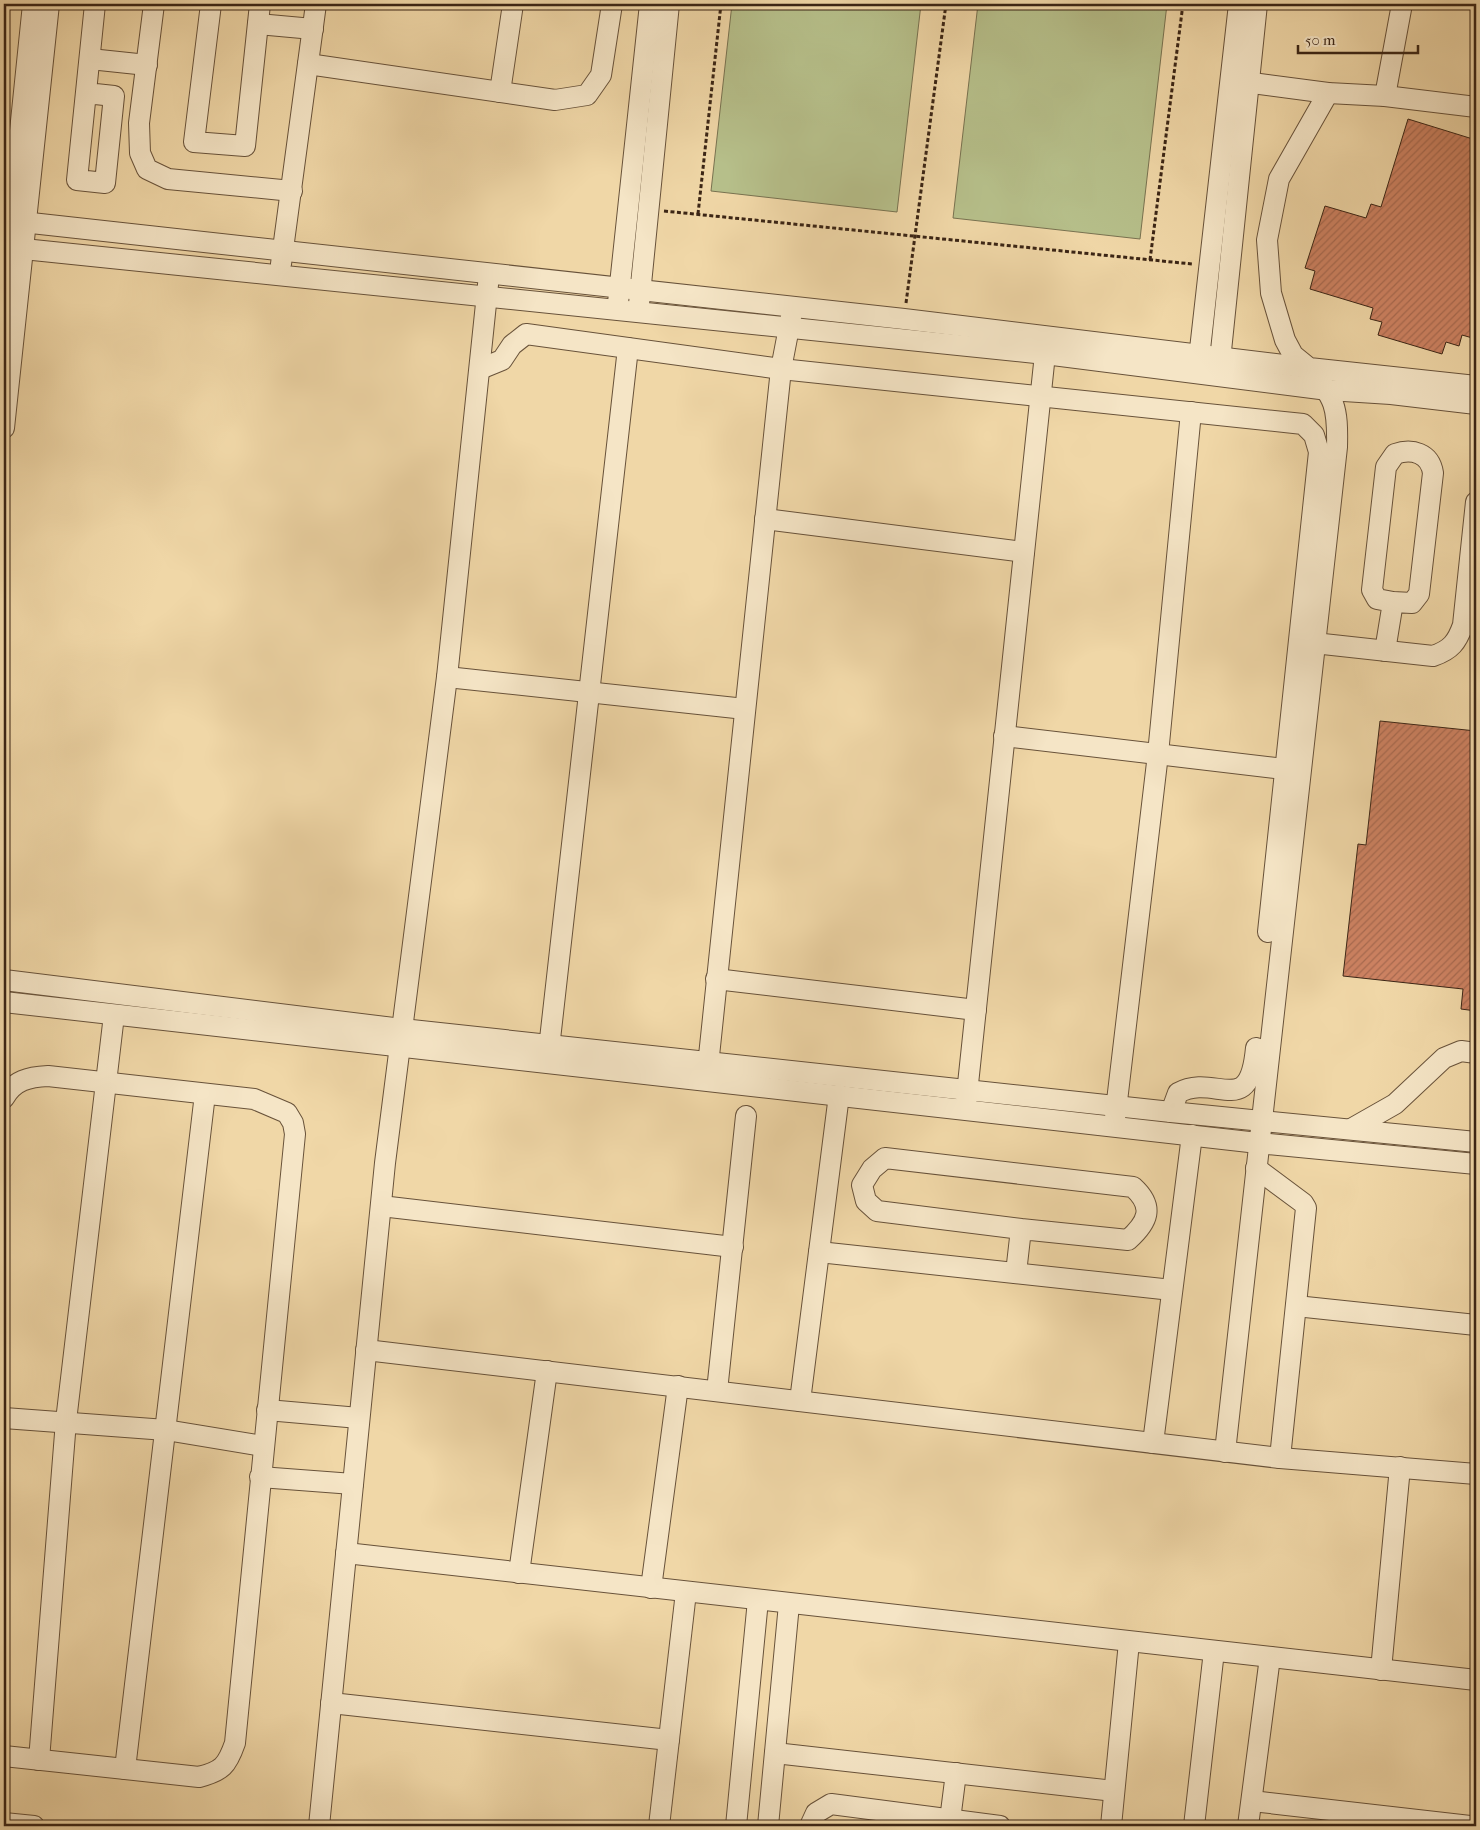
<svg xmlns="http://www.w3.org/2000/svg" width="1480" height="1830" font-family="'IM FELL French Canon',serif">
  <defs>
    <pattern id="building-hatch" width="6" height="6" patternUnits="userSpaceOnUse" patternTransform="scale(1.25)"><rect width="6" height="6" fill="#cd8262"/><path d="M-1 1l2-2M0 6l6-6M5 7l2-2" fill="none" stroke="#a86a50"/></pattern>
  </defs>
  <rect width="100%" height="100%" fill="#f0d7a7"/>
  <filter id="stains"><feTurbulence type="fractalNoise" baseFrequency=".004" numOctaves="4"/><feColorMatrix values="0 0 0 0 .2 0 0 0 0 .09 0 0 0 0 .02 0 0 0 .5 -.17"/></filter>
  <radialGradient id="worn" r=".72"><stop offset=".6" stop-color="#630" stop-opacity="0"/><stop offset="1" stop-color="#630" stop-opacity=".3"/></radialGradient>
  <g fill="#b6bf8a" stroke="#787250">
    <path d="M732 4H921L897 212 711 191Z"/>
    <path d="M978 4H1167L1140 239 953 218Z"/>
  </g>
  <g fill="url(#building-hatch)" stroke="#3b2515">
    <path d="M1408 119 1476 140V339L1462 335 1459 346 1446 342 1442 354 1378 335 1382 322 1370 319 1373 308 1310 289 1315 271 1305 268 1325 206 1366 218 1371 204 1381 207Z"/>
    <path d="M1380 721 1476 731V1011L1461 1009 1463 989 1343 976 1358 844 1366 845Z"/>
  </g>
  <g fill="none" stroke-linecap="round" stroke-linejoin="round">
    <g stroke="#68523a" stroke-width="22">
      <g id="minor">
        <path d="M154 4 139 123 140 153 147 169 168 179 292 191"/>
        <path d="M211 4 194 142 245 146 260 4"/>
        <path d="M258 24 313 29"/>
        <path d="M90 59 147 65"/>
        <path d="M308 64 555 100 587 95 601 75 612 4"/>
        <path d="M1237 81 1328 93 1385 96 1476 107"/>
        <path d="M500 92 513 4"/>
        <path d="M86 93 114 96 105 183 77 180C83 121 89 62 95 4"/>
        <path d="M1328 93 1279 179 1267 240 1271 293 1285 340 1293 355 1309 368 1476 386"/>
        <path d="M1385 96 1402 4"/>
        <path d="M4 220 904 319 1309 368C1335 398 1338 407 1337 447L1225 1452"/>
        <path d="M4 247 1045 354 1328 390 1391 394 1476 404"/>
        <path d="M281 264 316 4"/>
        <path d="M4 287 33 4"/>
        <path d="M618 303 650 4"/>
        <path d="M639 304 669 4"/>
        <path d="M1198 367 1239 4"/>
        <path d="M480 369 502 360 512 345 526 334 781 369 1303 424 1314 435 1319 452 1268 932"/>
        <path d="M1219 370 1257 4"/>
        <path d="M4 428 49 4"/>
        <path d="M765 519 1024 552"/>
        <path d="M1314 643 1433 656C1451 650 1457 642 1463 625L1476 502"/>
        <path d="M1385 651 1393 602 1412 603 1419 594 1433 473C1430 453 1412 448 1395 454L1386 467 1372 590 1377 599 1393 602"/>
        <path d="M447 677 745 709"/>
        <path d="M1004 736 1284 769 1297 773"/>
        <path d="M716 979 976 1010"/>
        <path d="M4 980 402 1029 1171 1112 1476 1142"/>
        <path d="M4 1002 1258 1143 1476 1164"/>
        <path d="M548 1057 628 348"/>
        <path d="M707 1075 781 369 791 317"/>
        <path d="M4 1098C14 1080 29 1077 48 1076L254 1099 287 1113 293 1123 295 1134 235 1743C227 1766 222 1771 199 1777L4 1756"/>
        <path d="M966 1103 1045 354"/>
        <path d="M1171 1112 1178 1093C1216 1072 1249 1121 1256 1048"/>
        <path d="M1115 1118 1158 754 1191 412"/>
        <path d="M1351 1129 1395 1104 1444 1058 1461 1051 1476 1053"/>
        <path d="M1256 1168 1303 1203 1306 1208 1280 1458"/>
        <path d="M381 1206 733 1247"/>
        <path d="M819 1252 1172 1290"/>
        <path d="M1016 1273 1021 1229 877 1211 866 1201 862 1185 872 1169 885 1158 1133 1187C1155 1207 1148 1222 1128 1240L1021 1229"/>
        <path d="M1296 1306 1476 1325"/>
        <path d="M366 1350 1280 1458 1476 1474"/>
        <path d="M717 1391 746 1116"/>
        <path d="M800 1401 839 1095"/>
        <path d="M267 1410 359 1418"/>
        <path d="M4 1418 166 1430 263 1446"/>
        <path d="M1153 1443 1192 1135"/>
        <path d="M260 1477 353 1484"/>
        <path d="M346 1553 1476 1680"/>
        <path d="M519 1573 547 1371"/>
        <path d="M651 1588 678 1386"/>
        <path d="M1381 1670 1400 1467"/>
        <path d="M331 1703 669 1740"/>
        <path d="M775 1753 1114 1791"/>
        <path d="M39 1760 66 1421 114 1015"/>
        <path d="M125 1769 205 1094"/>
        <path d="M1252 1801 1470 1826"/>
        <path d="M950 1820 956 1773"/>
        <path d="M4 1823 34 1826"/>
        <path d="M319 1826 385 1163 447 677 489 275"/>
        <path d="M659 1826 686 1592"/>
        <path d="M736 1826 758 1600"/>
        <path d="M768 1826 789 1604"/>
        <path d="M810 1826 816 1813 831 1804 1000 1826"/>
        <path d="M1111 1826 1129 1642"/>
        <path d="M1194 1826 1214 1651"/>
        <path d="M1248 1826 1270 1657"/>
      </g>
    </g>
    <g stroke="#3b2515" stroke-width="3" stroke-dasharray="4 2.5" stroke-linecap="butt">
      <path d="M664 211 1192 264"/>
      <path d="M698 214 721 4"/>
      <path d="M1150 260 1183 4"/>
      <path d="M906 303 946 4"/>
    </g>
    <use href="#minor" stroke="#f5e5c6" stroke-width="20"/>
  </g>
  <rect width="1480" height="1830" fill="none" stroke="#f0d7a7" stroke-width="20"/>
  <rect x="5" y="5" width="1470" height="1820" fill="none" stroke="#3b2515" stroke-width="2.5"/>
  <rect x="10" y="10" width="1460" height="1810" fill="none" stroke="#3b2515"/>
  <path d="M1298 45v8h120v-8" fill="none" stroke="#3b2515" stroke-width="2.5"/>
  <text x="1305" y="45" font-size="15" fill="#3b2515" stroke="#f5e5c6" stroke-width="4" paint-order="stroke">50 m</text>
  <rect width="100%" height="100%" filter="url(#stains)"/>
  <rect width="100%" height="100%" fill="url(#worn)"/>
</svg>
